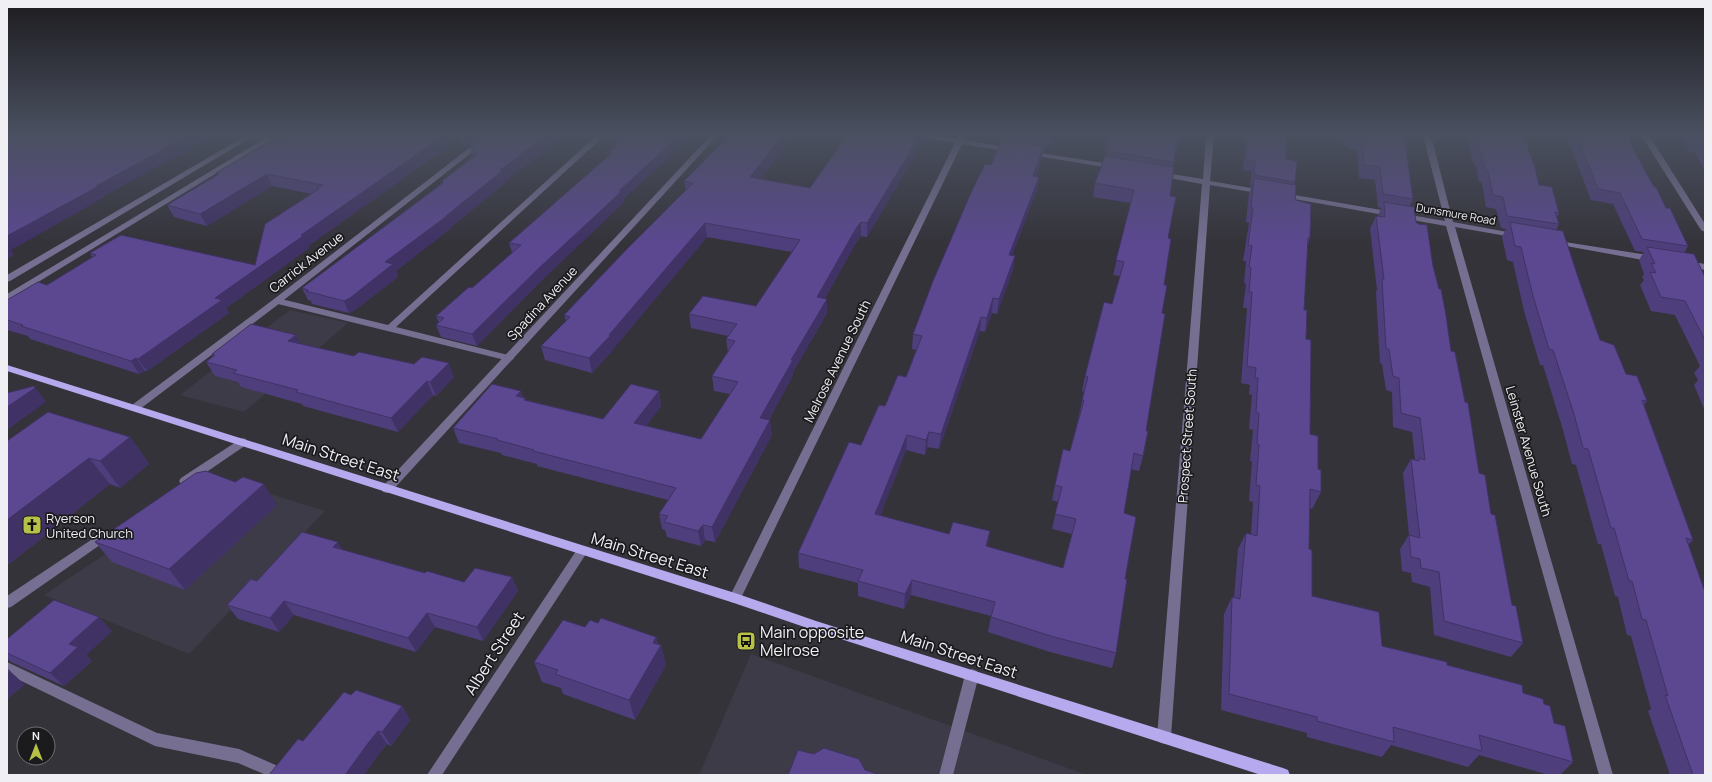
<svg xmlns="http://www.w3.org/2000/svg" width="1712" height="782" font-family="Manrope,sans-serif">
  <rect width="100%" height="100%" fill="#34333a"/>
  <g fill="#3d3b48">
    <path d="M290 310 348 323 244 412 180 395Z"/>
    <path d="M219 478 325 511 189 654 44 595Z"/>
    <path d="M751 654 1087 775H699Z"/>
  </g>
  <g fill="none" stroke-linecap="round" stroke-linejoin="round">
    <g fill="#766f91" fill-rule="evenodd">
      <path d="M597 135H605L396 327 512 356 514 358 512 360 509 361 274 303 273 301 277 298 388 325Z"/>
      <path d="M7 662 157 733 239 749 287 770 289 775H266L238 763 155 746 7 674Z"/>
    </g>
    <g fill="#766f91" fill-rule="evenodd">
      <path d="M247 135H279L7 301V294L264 139 252 137 10 281 7 282V275Z"/>
      <path d="M486 135H494L280 303 140 409H132L131 407 132 405 274 299Z"/>
      <path d="M711 135H718L391 492 387 493 383 492 381 489 383 486Z"/>
      <path d="M915 135H929L957 139 960 135H966L964 140 1011 148 1015 150 1011 152 962 144 739 602 735 603 731 602 729 598 955 143 919 137Z"/>
      <path d="M1206 135H1214L1210 181 1263 190 1267 192 1263 194 1210 185 1171 737 1169 742 1164 744 1159 742 1157 737 1202 184 1159 176 1155 174 1159 172 1203 179Z"/>
      <path d="M1423 135H1431L1453 222 1518 234 1522 236 1518 238 1455 227 1613 775H1599L1446 226 1283 197 1279 195 1283 193 1445 221Z"/>
      <path d="M1641 135H1649L1705 224V232L1701 230Z"/>
      <path d="M1028 151 1116 165 1120 167 1116 169 1031 155 1027 153Z"/>
      <path d="M1552 240 1654 256 1658 259 1654 262 1555 244H1552L1551 242Z"/>
      <path d="M1687 261 1705 264V270L1684 266 1683 264 1684 262Z"/>
      <path d="M242 438 246 439 247 442 246 445 189 484H181L179 481 181 478Z"/>
      <path d="M106 530 110 532 112 535 110 538 11 607 7 608V596Z"/>
      <path d="M582 546 586 548 588 551 586 554 442 775H427L578 548Z"/>
      <path d="M972 669 977 671 979 675 953 775H939L965 675 967 671Z"/>
    </g>
    <path fill="#b7a9ee" fill-rule="evenodd" d="M7 365 735 593 816 621 1283 768 1288 770 1290 775H1261L816 631 734 603 7 371Z"/>
  </g>
  <g fill="#4e3e7c">
    <path d="M285 134H567L505 181V183L451 227V228L396 271 398 277 355 310 349 313 312 304 311 301 308 300 302 288 442 183V181L474 156 472 154 470 146 467 148 460 138 308 246 309 248 226 308 229 313 147 371H145L139 374 30 339 28 336 7 330V300L47 285 92 257 90 253 255 265 312 194 272 186 207 226 174 217 167 205 217 175 216 173Z"/>
    <path d="M621 134 624 202 542 280 477 346 441 337 436 325 439 323 436 316 472 288 512 253 509 243 610 155 609 152 615 147 614 141Z"/>
    <path d="M848 134H921V139L916 147V153L867 237 861 236 857 241 825 298 827 313 793 372V375L769 420 772 435 715 542 705 540 701 546 667 537 665 530 662 529 659 514 668 500 537 466V464L502 455 501 453 459 443 453 428 521 391 523 398H525L526 400 603 419 659 391 661 406 646 426 701 439 730 394 714 391 712 376 728 353 726 339 728 336 691 328 689 314 756 306 792 252 707 237 613 349V350L592 373 545 360 541 346 566 321 564 315 686 190 684 181 794 136 760 179 810 188Z"/>
    <path d="M1000 134H1056L1051 147 1047 146 1045 152 1043 151 1042 159 1036 176 1037 190 1012 255 1013 270 997 314 992 313 985 332 980 331 939 449 927 447 925 455 906 450 880 516 988 547 1063 568 1072 534 1052 529 1058 502 1052 500 1055 485 1070 451 1079 415 1084 392 1082 391 1085 376 1112 304 1120 276 1113 275 1131 203 1093 197 1095 183 1106 156 1107 152H1105L1106 142 1181 134 1176 154H1175L1173 167 1170 196 1168 238 1162 313 1146 431 1143 456 1139 471 1131 469 1124 513 1125 579 1116 653 1112 668 1050 652 988 632 991 616 911 595 904 609 858 596V583L799 568 798 553 861 445 885 406 906 377 916 350 912 349 913 334 991 165 1004 139 999 138Z"/>
    <path d="M1246 134H1286V159L1295 182 1294 185 1295 200 1310 238 1308 245 1304 310 1310 434 1318 469 1321 492 1312 509 1310 508 1309 549 1312 596 1382 646 1447 665 1523 693 1544 704 1573 762 1560 775H1549L1479 755 1468 767 1391 745 1382 757 1307 737V733L1221 710 1224 614 1232 597 1234 598 1238 549 1246 533 1251 534 1253 502 1249 501 1252 461H1250L1253 430 1249 429 1252 395 1249 394 1250 385 1241 383 1247 308H1243L1246 284 1244 283 1246 261H1243L1249 223 1246 222 1249 193 1252 186 1250 185 1252 171 1243 170Z"/>
    <path d="M1342 134H1404L1413 199 1410 206 1433 266 1451 351 1479 473 1491 514 1512 605 1523 643 1511 657 1434 635 1430 587 1412 582 1411 573 1402 571 1400 549 1409 535 1403 473 1411 459 1415 460 1412 432 1393 427 1392 392 1386 390 1382 364 1380 363 1376 292 1377 290 1370 229 1376 216H1378L1381 208 1378 207 1375 180 1359 178 1357 150 1347 148V146L1343 145Z"/>
    <path d="M1466 134H1523L1539 185 1559 213 1557 217 1559 224 1556 230 1579 280 1600 340 1647 401 1644 405 1693 540 1688 545 1705 775H1670L1648 711 1651 709 1631 636 1627 635 1618 597 1615 596 1601 544H1598L1576 465 1572 464 1563 430 1543 365H1540L1524 311 1513 262 1507 260 1502 237 1506 229 1501 228 1496 209 1486 207 1482 183 1479 182 1476 166H1474Z"/>
    <path d="M1566 134H1623L1688 246 1684 253 1705 277V411L1694 385 1698 380 1694 373 1700 366 1675 315 1651 311 1640 285 1644 280 1642 277 1644 274 1639 260 1644 252 1635 251 1613 204 1591 200Z"/>
    <path d="M1677 134H1705V170L1694 152H1689L1681 137 1678 136Z"/>
    <path d="M296 335 300 344 354 356 454 377 436 396 433 395 398 432 303 406 302 404 241 387 238 382 215 376 206 362 213 356 212 354Z"/>
    <path d="M130 437 149 464 120 488 110 484 9 564 7 563V441Z"/>
    <path d="M277 505 185 590 112 562 95 542Z"/>
    <path d="M342 550 425 573 464 582 512 577 518 591 483 641 435 627 416 652 294 615 279 632 238 619 227 605 257 581Z"/>
    <path d="M598 623 656 637 658 644 661 645 666 665 635 720 563 694 561 688 542 682 534 662Z"/>
    <path d="M112 631 86 655 92 661 64 686 11 662 7 658V639Z"/>
    <path d="M351 695 402 706 410 720 391 746 387 744 378 755 364 775H269L303 741Z"/>
  </g>
  <g fill="#403265">
    <path d="M192 134H217L104 196 105 197 11 250 14 255 7 259V236L96 186Z"/>
    <path d="M446 134H459L460 138 308 246 309 248 226 308 229 313 147 371 138 359 215 298 301 235Z"/>
    <path d="M466 134H484L469 143 470 146 467 148 464 136Z"/>
    <path d="M549 134H567L505 181V183L451 227V228L396 271 398 277 355 310 349 313 344 301 385 262 446 216 500 170Z"/>
    <path d="M681 134H694L624 199V202L542 280 477 346 472 334 538 269 619 191Z"/>
    <path d="M784 134H794V136L751 191 750 177Z"/>
    <path d="M916 134H921V139L916 147V153L867 237V223Z"/>
    <path d="M1048 134 1047 146 1045 152 1046 139Z"/>
    <path d="M1053 134H1056L1051 147Z"/>
    <path d="M1044 146 1042 159 1031 189 1033 176Z"/>
    <path d="M267 174 272 186 207 226 200 214Z"/>
    <path d="M1039 177 1037 190 1007 269 1009 255Z"/>
    <path d="M861 222V236L857 241 818 311 817 297 857 227Z"/>
    <path d="M705 223 707 237 613 349V350L592 373 589 358Z"/>
    <path d="M1015 256 1013 270 997 314 999 299Z"/>
    <path d="M993 298 992 313 985 332 987 318Z"/>
    <path d="M827 299V313L793 372V375L762 433 760 418 791 360Z"/>
    <path d="M981 317 980 331 939 449 941 434Z"/>
    <path d="M296 335 303 349 288 341Z"/>
    <path d="M136 358 145 371 139 374 131 361Z"/>
    <path d="M449 363 454 377 436 396 430 382Z"/>
    <path d="M427 381 433 395 398 432 391 418Z"/>
    <path d="M34 386 46 402 7 430V407Z"/>
    <path d="M521 391 526 406 516 396Z"/>
    <path d="M659 391 661 406 638 438 634 423Z"/>
    <path d="M770 420 772 435 715 542 712 527Z"/>
    <path d="M929 432 927 447 925 455 926 440Z"/>
    <path d="M907 435 906 450 875 529V514Z"/>
    <path d="M130 437 149 464 120 488 100 461Z"/>
    <path d="M89 458 110 484 9 564 7 561V520Z"/>
    <path d="M264 484 277 505 185 590 169 569Z"/>
    <path d="M703 525 705 540 701 546 698 531Z"/>
    <path d="M990 531 988 546 984 562 986 546Z"/>
    <path d="M338 542 346 556 333 547Z"/>
    <path d="M512 577 518 591 483 641 477 627Z"/>
    <path d="M912 580 911 595 904 609 905 594Z"/>
    <path d="M284 601 294 615 279 632 270 618Z"/>
    <path d="M427 613 435 627 416 652 408 638Z"/>
    <path d="M99 617 112 631 86 655 92 661 64 686 50 673 69 644Z"/>
    <path d="M656 637 659 649 661 645 666 665 635 720 629 700 653 643Z"/>
    <path d="M10 671 25 685 7 699V673Z"/>
    <path d="M402 706 410 720 391 746 382 732Z"/>
    <path d="M378 731 387 744 378 755 364 775H345L369 742Z"/>
  </g>
  <g fill="#5b4890" stroke="#403265">
    <path d="M7 134H192L96 186H99L7 236Z"/>
    <path d="M285 134H446L301 235 303 236 215 298 222 300 138 359 136 358 131 361 21 326 23 325 7 320V300L38 282 47 285 96 255 90 253 121 235 255 265 265 224 319 189 317 188 323 185 267 174 200 214 167 205 219 174 216 173 271 141H273Z"/>
    <path d="M479 134H549L500 170 502 171 446 216H447L385 262 393 264 350 298 344 301 306 291 308 290 302 288 443 183 442 181 477 154 469 143Z"/>
    <path d="M621 134H681L619 191H622L538 269 472 334 436 325 444 318 436 316 469 287 472 288 521 245 509 243 613 152H609L621 142 614 141Z"/>
    <path d="M731 134H784L750 177 810 188 848 134H916L913 140H917L867 223 861 222 857 227 817 297 827 299 791 360H793L760 418 770 420 712 527 703 525 698 531 664 522 668 516 659 514 676 488 533 451 534 450 497 440 498 439 453 428 492 384 521 391 516 396 525 398 524 400 603 419 631 384 659 391 634 423 701 439 738 382 712 376 735 341 726 339 737 324 689 314 703 296 756 306 800 240 705 223 609 335 610 336 589 358 541 346 570 317 564 315 624 252 693 183 684 181Z"/>
    <path d="M1017 134H1048L1046 139Z"/>
    <path d="M1109 134H1181L1178 144 1176 143 1174 162 1107 151 1110 142H1106Z"/>
    <path d="M1248 134H1286V159L1297 161 1295 182 1254 175 1255 161 1246 160Z"/>
    <path d="M1352 134H1404L1413 199 1383 194 1380 167 1364 165 1362 137 1352 136Z"/>
    <path d="M1474 134H1523L1535 167 1539 185 1552 187 1559 213 1555 212 1559 224 1507 216 1503 197 1493 195 1488 171 1485 170 1482 154H1480Z"/>
    <path d="M1576 134H1623L1628 136 1635 152 1654 187H1656L1666 208H1670L1688 246 1642 239 1620 193 1598 189Z"/>
    <path d="M1692 134H1705V149L1700 142H1696Z"/>
    <path d="M1002 139 1044 146 1033 176 1039 177 1009 255 1015 256 999 299 993 298 987 318 981 317 941 434 929 432 926 440 907 435 875 514 949 534 953 522 990 531 986 546 1063 568 1076 519 1055 514 1062 487 1055 485 1063 449 1070 451 1084 400H1082L1088 377 1085 376 1104 302 1112 304 1124 262 1116 260 1134 190 1095 183 1105 156 1174 167 1170 196 1176 197 1168 238 1171 239 1164 285H1167L1162 313 1165 314 1146 431H1148L1143 456 1134 453 1124 513 1136 517 1125 579H1127L1116 653 1054 637 991 617 995 602 912 580 905 594 858 581 863 570 798 553 849 442 861 445 879 405 885 406 898 375 906 377 922 336 913 334 933 281 970 195 985 164 991 165Z"/>
    <path d="M1254 178 1296 185 1295 200 1311 204 1310 238H1308L1304 310H1307L1306 339 1311 340 1310 434 1318 436V469L1321 470V492L1310 489 1309 549 1312 550V596L1379 612 1382 646 1447 662V665L1522 685 1523 693 1543 699 1544 704 1550 706 1554 723 1565 726 1573 762 1479 735 1482 751 1393 727 1394 742 1317 721V717L1229 694 1232 597 1240 599 1246 533 1257 536 1260 486 1256 485 1259 445 1257 444 1259 413H1256L1258 378H1255L1256 368 1247 366 1252 292H1249L1251 268 1249 267 1252 246 1248 245 1253 208 1251 207Z"/>
    <path d="M1384 202 1414 207 1416 222 1418 224 1427 225 1433 266 1439 289H1441L1446 315 1451 351 1455 352 1465 402 1468 403 1479 473 1485 475 1491 514 1495 515 1512 605 1516 606 1523 643 1444 621 1439 572 1421 568 1420 559 1411 557 1409 535 1420 538 1411 459 1419 461V458L1425 460 1420 418 1401 413 1399 378 1393 376 1389 349H1386L1382 279H1384L1376 216 1385 217Z"/>
    <path d="M1510 222 1563 231 1579 280 1600 340 1614 345 1626 374 1637 376 1647 401 1642 400 1693 540 1686 538 1705 592V775H1693L1665 695 1668 696 1646 620 1642 619 1632 581H1629L1614 528H1611L1588 449 1583 448 1574 414 1553 350 1549 349 1533 296 1521 247 1515 246Z"/>
    <path d="M1647 247 1694 254 1705 277V340L1685 301 1661 297 1650 272 1656 273 1651 263 1655 264Z"/>
    <path d="M251 324 296 335 288 341 354 356 359 352 414 364 422 357 449 363 430 382 427 381 391 418 296 392 298 390 233 373 237 370 206 362 215 355 212 354Z"/>
    <path d="M34 386 35 388 7 407V393Z"/>
    <path d="M48 412 130 437 100 461 89 458 7 520V441Z"/>
    <path d="M206 471 235 482 243 477 264 484 169 569 95 542 196 473Z"/>
    <path d="M302 532 338 542 333 547 425 573 427 571 464 582 475 568 512 577 477 627 427 613 408 638 284 601 270 618 227 605 251 579 257 581Z"/>
    <path d="M54 600 99 617 69 644 78 647 50 673 7 653V639Z"/>
    <path d="M601 618 656 637 653 643 661 645 629 700 555 674 558 670 534 662 563 620 585 627 590 620 598 623Z"/>
    <path d="M7 669 10 671 7 673Z"/>
    <path d="M356 690 402 706 382 732 378 731 369 742 345 775H269L298 739 303 741 344 692 351 695Z"/>
    <path d="M824 748 859 759 865 770 880 775H788L798 750 814 754Z"/>
  </g>
  <linearGradient id="sky" x2="0" y2="1"><stop stop-color="#1d1c20"/><stop offset="0.55" stop-color="#4a5060"/><stop offset="1" stop-color="#4a5060" stop-opacity="0"/></linearGradient>
  <rect width="1712" height="244" fill="url(#sky)"/>
  <defs>
    <g id="church-square" transform="scale(1)"><rect x="-9" y="-9" width="18" height="18" rx="4" fill="#b8c147" stroke="#1b1b1e"/><path d="M-1.2-6h2.4v3.5h3.3v2.4h-3.3V6h-2.4V-.1h-3.3v-2.4h3.3Z" fill="#111"/></g>
    <g id="bus-square" transform="scale(1)"><rect x="-9" y="-9" width="18" height="18" rx="4" fill="#b8c147" stroke="#1b1b1e"/><path d="M-5-6H5V4H4V6H2V4H-2V6H-4V4H-5ZM-3.5-4V0h7V-4ZM-3.5 1.2v1.5H-2V1.2ZM2 1.2v1.5H3.5V1.2Z" fill="#111"/></g>
  </defs>
  <g fill-rule="evenodd">
    <use href="#church-square" x="32" y="525"/>
    <use href="#bus-square" x="746" y="641"/>
  </g>
  <g text-anchor="middle" stroke-width="3.5" stroke-linejoin="round" paint-order="stroke">
    <g font-size="11" fill="#f0eff4" stroke="#1b1b1e">
      <text transform="translate(1456 214) rotate(10)" y="4">Dunsmure Road</text>
    </g>
    <g font-size="13" fill="#f0eff4" stroke="#1b1b1e">
      <text transform="translate(306 262) rotate(-38)" y="5">Carrick Avenue</text>
      <text transform="translate(542 303) rotate(-47)" y="5">Spadina Avenue</text>
      <text transform="translate(837 361) rotate(-64)" y="5">Melrose Avenue South</text>
      <text transform="translate(1187 436) rotate(-86)" y="5">Prospect Street South</text>
      <text transform="translate(1529 451) rotate(74)" y="5">Leinster Avenue South</text>
    </g>
    <g font-size="13" fill="#f0eff4" stroke="#1b1b1e" text-anchor="start">
      <text x="46" y="523">Ryerson<tspan x="46" dy="15">United Church</tspan></text>
    </g>
    <g font-size="16" fill="#f0eff4" stroke="#1b1b1e">
      <text transform="translate(341 457) rotate(18)" y="6">Main Street East</text>
      <text transform="translate(650 555) rotate(17)" y="6">Main Street East</text>
      <text transform="translate(494 653) rotate(-57)" y="6">Albert Street</text>
      <text transform="translate(959 654) rotate(18)" y="6">Main Street East</text>
    </g>
    <g font-size="16" fill="#f0eff4" stroke="#1b1b1e" text-anchor="start">
      <text x="760" y="638">Main opposite<tspan x="760" dy="18">Melrose</tspan></text>
    </g>
  </g>
  <rect width="1712" height="782" fill="none" stroke="#f0eff4" stroke-width="16"/>
  <g transform="translate(36 746)"><circle r="19" fill="#1b1b1e" stroke="#707074"/>
  <path d="M0-3L7 15L0 10L-7 15Z" fill="#b8c147"/>
  <text y="-6" font-size="11" font-weight="bold" text-anchor="middle" fill="#f0eff4">N</text>
  </g>
</svg>
